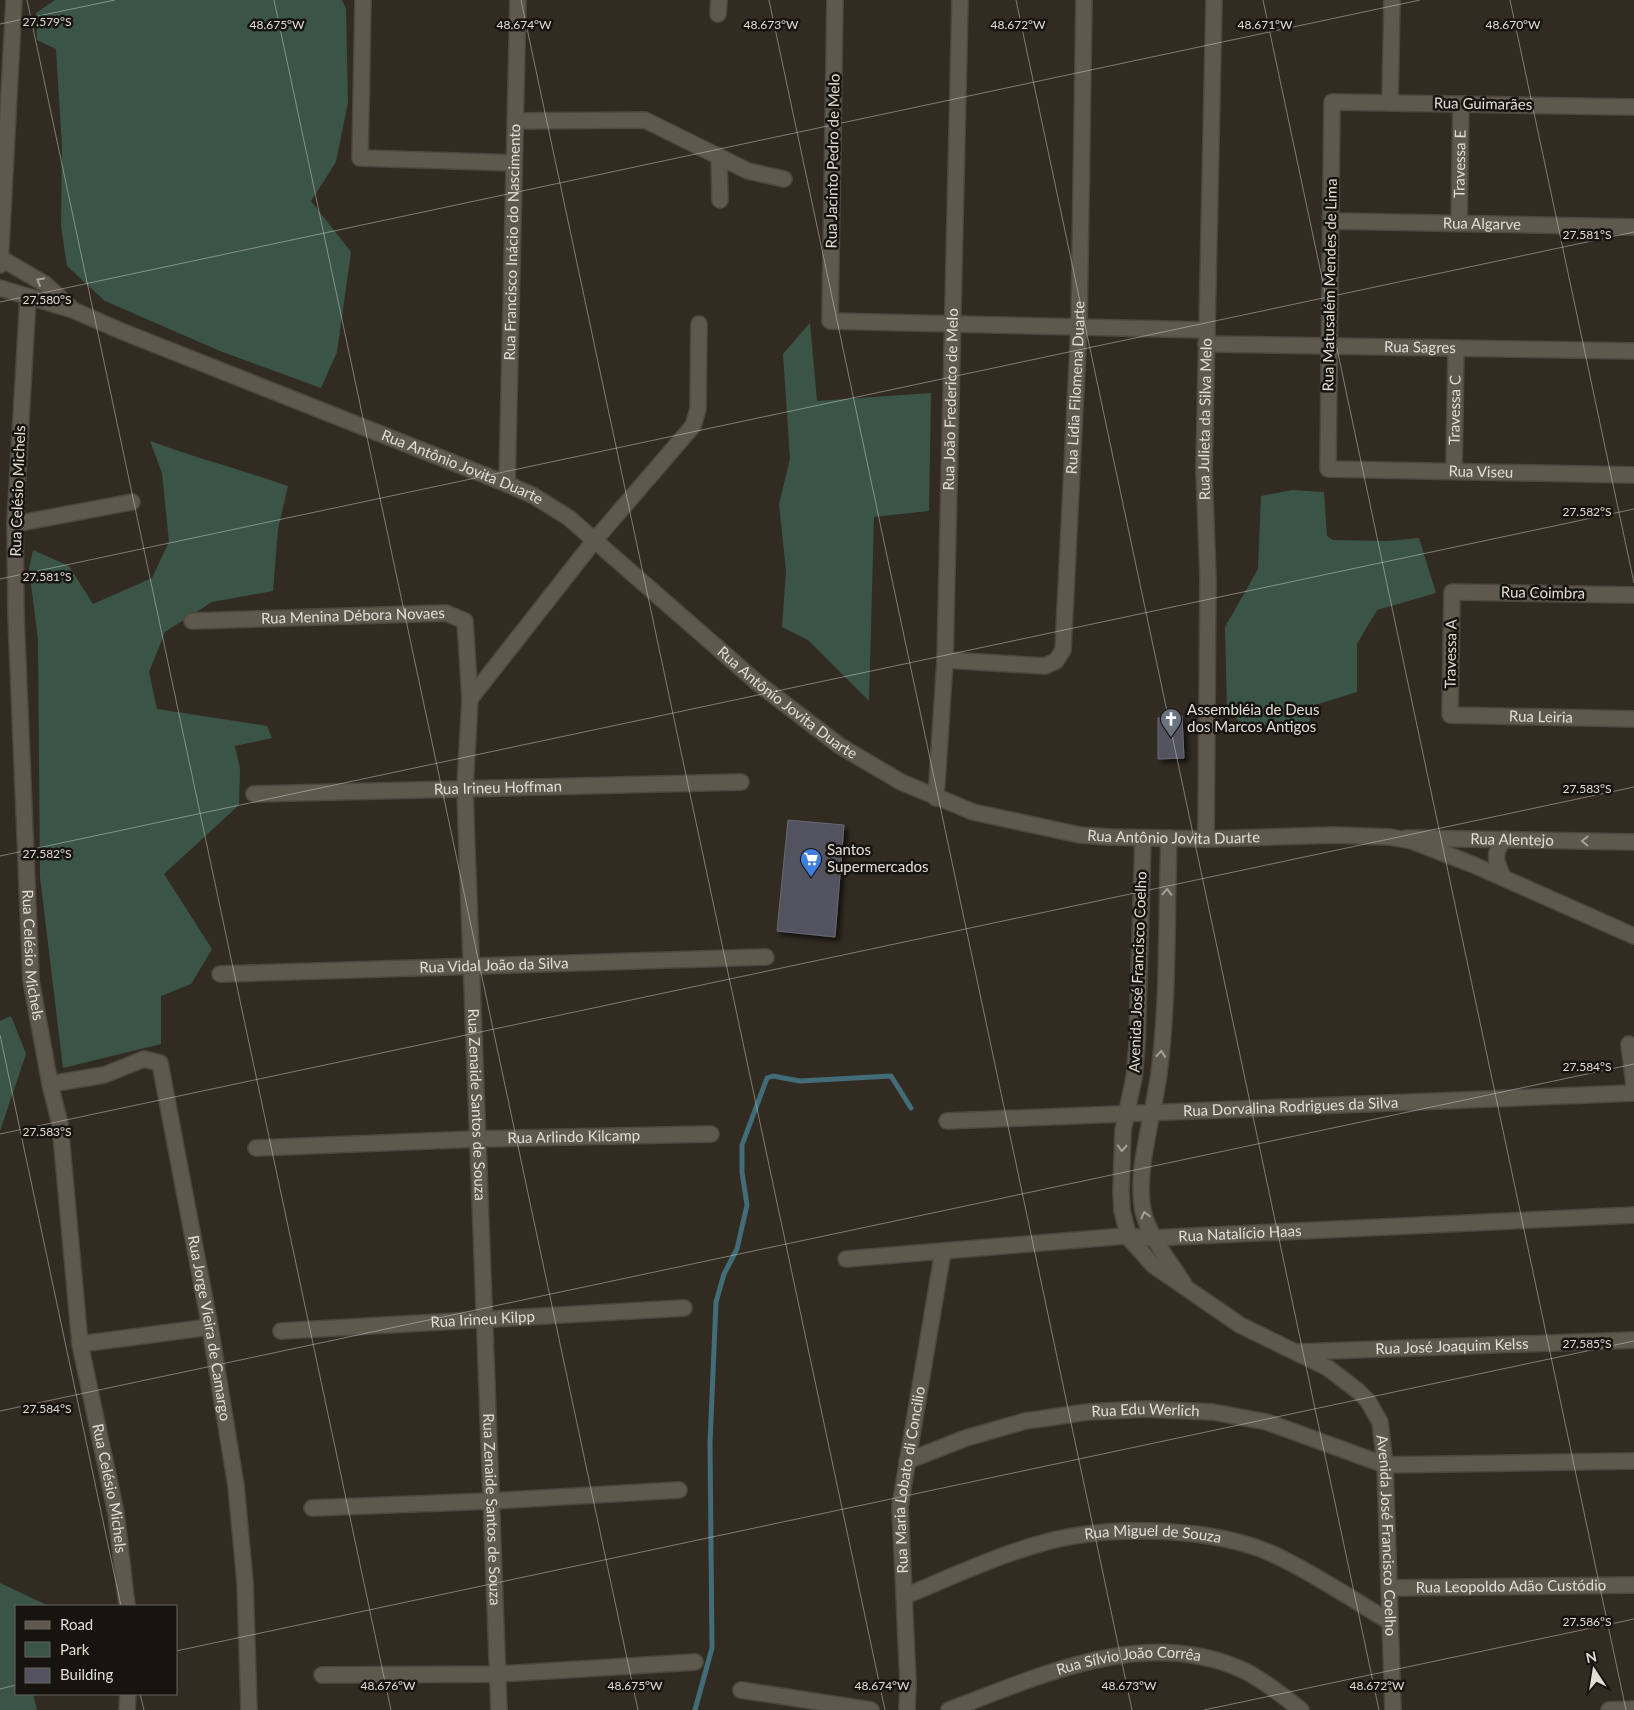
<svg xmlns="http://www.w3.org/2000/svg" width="1634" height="1710" font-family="Lato,sans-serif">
  <defs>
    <filter id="shadow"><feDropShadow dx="4" dy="4" stdDeviation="2.5" flood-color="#0009"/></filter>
  </defs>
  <rect width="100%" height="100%" fill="#322b22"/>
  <g fill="#3a5548">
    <path d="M55 0H342L346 9 348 102 336 162 311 201 351 252 337 352 321 388 220 351 105 301 67 266 61 226 62 147 56 49 37 40 36 13Z"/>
    <path d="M810 323 817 401 931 393 929 511 874 517 869 701 808 640 782 627 786 571 779 504 790 459 783 354Z"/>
    <path d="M150 441C196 458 242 470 288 486L278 529 273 591 212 602 165 632 149 672 157 709 267 726 272 738 235 746 240 768 239 805 164 874 212 949 191 984 161 996V1044L63 1068 40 877 38 639 29 569 33 550 69 566 93 604 152 578 169 542 162 473Z"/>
    <path d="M1292 490 1324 492 1327 536 1333 540 1387 541 1419 538 1436 593 1377 610 1357 644V692L1315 705 1305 733H1282L1270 724 1247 728 1227 711 1225 627 1258 569 1261 496Z"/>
    <path d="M11 1016 26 1054 0 1131V1021Z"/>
    <path d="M0 1583 49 1606H16V1694H33L37 1710H0Z"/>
  </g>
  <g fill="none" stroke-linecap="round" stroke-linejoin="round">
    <path stroke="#426c78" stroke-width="5" d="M695 1710 712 1648 710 1443 716 1302 724 1274 737 1249 747 1205 742 1172V1145L767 1078 773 1076 800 1081 891 1076 911 1108"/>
  </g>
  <g fill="#53525e" stroke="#686773" filter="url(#shadow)">
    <path d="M1182 716 1184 758 1158 759V718Z"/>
    <path d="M788 820 844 825 835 937 777 931Z"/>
  </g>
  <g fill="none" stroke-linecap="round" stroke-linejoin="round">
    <g stroke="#4d4740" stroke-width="18">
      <g id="street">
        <path d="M363 0 360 158 514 163"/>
        <path d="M835 0 830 321 1207 330"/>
        <path d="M718 14 719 0"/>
        <path d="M1390 103 1392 0"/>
        <path id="s1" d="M1634 107 1332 102 1328 469 1634 475"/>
        <path d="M515 121 645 120 748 171 784 179"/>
        <path d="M719 157 720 200"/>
        <path id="s2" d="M1331 221 1634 227"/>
        <path id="s3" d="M1459 223 1461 104"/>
        <path d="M0 265 14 0"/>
        <path id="s4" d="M28 297 15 524 16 616 31 980 50 1084 60 1124 80 1344 116 1513 127 1606"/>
        <path id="s5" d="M1206 344 1634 351"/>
        <path id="s6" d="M1454 471 1456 348"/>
        <path d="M15 524 132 502"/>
        <path id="s7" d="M1634 595 1452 592 1450 715 1634 719"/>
        <path id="s8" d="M192 621 446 613 465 621 470 699 465 787 466 822 499 1710"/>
        <path id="s9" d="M945 660 1045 666 1056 661 1063 650 1079 327 1084 0"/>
        <path d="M470 699 594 541 693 426 698 409 699 324"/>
        <path id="s10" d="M254 794 741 782"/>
        <path id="s11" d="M936 798 945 660 960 0"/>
        <path id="s12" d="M1406 838 1634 842"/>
        <path id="s13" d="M1206 839 1208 579 1204 469 1214 0"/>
        <path d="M1503 877C1496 862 1492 852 1505 839"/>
        <path id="s14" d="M220 974 766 957"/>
        <path d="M1629 1044 1634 1085"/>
        <path id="s15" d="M50 1084 104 1075 144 1059 160 1063 210 1327 236 1486 245 1582 249 1710"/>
        <path id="s16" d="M947 1121 1634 1093"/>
        <path id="s17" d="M256 1148 477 1139 711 1134"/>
        <path id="s18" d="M846 1259 1125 1236 1152 1238 1634 1215"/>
        <path id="s19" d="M281 1331 684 1308"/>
        <path d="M80 1344 210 1327"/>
        <path id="s20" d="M1298 1352 1634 1340"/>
        <path id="s21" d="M907 1461 966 1438 1025 1421 1088 1412 1145 1409 1213 1412 1267 1422 1385 1465 1634 1461"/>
        <path d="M312 1508 491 1501 679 1490"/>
        <path id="s22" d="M1389 1588 1634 1585"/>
        <path id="s23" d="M905 1596C949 1578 993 1557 1039 1544 1106 1524 1211 1526 1275 1555 1315 1574 1352 1599 1390 1622"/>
        <path d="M322 1675 499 1674 695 1662"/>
        <path d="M741 1690 871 1710"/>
        <path d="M127 1710 128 1694"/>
        <path id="s24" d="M907 1710 908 1683 900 1506 943 1251"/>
        <path id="s25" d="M949 1710C1042 1675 1147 1625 1245 1671 1265 1681 1283 1696 1301 1710"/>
        <path d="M1609 1710 1634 1709"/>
      </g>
    </g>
    <g stroke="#4d4740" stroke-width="18">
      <g id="secondary">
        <path d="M2 259 45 284 70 307"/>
        <path id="s26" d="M0 288 73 310 121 331 507 484 534 496 569 518 760 685 840 746 901 782 973 812 1080 835 1110 837 1206 839 1334 835 1390 837 1412 841 1474 865 1634 936"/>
        <path id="s27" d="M507 484 518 0"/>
        <path id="s28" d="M1143 838 1137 1045 1134 1078 1123 1130 1121 1192 1122 1211 1129 1238 1153 1265 1240 1325 1328 1368 1358 1391 1368 1401 1380 1422 1385 1465 1393 1710"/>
        <path d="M1169 838C1166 916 1169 995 1159 1073 1154 1115 1135 1169 1143 1211 1149 1237 1170 1262 1184 1284"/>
      </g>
    </g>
    <use href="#street" stroke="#5f584d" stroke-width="15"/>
    <use href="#secondary" stroke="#5f584d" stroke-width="15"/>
  </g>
  <defs><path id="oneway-chevron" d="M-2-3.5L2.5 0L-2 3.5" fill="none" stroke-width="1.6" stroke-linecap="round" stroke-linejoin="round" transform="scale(1.25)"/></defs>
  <g stroke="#a6a198">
    <use href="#oneway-chevron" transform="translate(40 281) rotate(-150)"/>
    <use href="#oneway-chevron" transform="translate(1585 841) rotate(-179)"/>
    <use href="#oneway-chevron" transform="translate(1167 892) rotate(-88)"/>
    <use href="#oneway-chevron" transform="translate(1161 1054) rotate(-85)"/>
    <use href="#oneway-chevron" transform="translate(1122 1148) rotate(93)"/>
    <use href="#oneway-chevron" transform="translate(1145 1215) rotate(-105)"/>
  </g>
  <path fill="none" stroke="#e0dcd6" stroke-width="1" stroke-opacity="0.45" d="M27 0 391 1710M274 0 638 1710M521 0 885 1710M769 0 1132 1710M1016 0 1379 1710M1263 0 1626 1710M1510 0 1634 583M0 24 115 0M0 302 1420 0M0 579 1634 232M0 856 1634 509M0 1035 121 1606M0 1134 1634 787M0 1411 1634 1064M176 1651 1634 1341M0 1689 16 1685M140 1694 144 1710M1204 1710 1634 1619"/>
  <defs>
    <g id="church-pin" transform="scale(1.125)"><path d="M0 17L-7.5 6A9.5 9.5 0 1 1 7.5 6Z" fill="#6b7280" stroke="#171410"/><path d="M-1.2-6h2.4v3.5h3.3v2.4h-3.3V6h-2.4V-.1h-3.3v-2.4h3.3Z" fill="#fff"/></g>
    <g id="supermarket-pin" transform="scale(1.125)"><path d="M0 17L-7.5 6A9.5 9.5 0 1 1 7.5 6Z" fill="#3f7fe0" stroke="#171410"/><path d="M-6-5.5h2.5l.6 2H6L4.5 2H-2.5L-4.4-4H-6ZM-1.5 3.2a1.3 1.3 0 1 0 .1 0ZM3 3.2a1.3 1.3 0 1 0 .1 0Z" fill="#fff"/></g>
  </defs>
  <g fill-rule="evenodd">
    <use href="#church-pin" x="1171" y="719"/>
    <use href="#supermarket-pin" x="811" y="859"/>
  </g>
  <g text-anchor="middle" stroke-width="5" stroke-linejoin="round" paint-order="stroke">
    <g font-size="15" fill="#e0dcd6" stroke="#171410">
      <text transform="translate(1483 104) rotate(1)" y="5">Rua Guimarães</text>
      <text transform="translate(833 161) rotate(-89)" y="5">Rua Jacinto Pedro de Melo</text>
      <text dy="5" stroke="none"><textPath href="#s3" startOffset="59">Travessa E</textPath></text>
      <text dy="5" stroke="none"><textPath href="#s2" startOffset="151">Rua Algarve</textPath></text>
      <text dy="5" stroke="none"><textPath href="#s27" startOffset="242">Rua Francisco Inácio do Nascimento</textPath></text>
      <text transform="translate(1330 285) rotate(-89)" y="5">Rua Matusalém Mendes de Lima</text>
      <text dy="5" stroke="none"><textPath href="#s5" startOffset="214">Rua Sagres</textPath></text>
      <text dy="5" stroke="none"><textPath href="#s9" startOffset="388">Rua Lídia Filomena Duarte</textPath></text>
      <text dy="5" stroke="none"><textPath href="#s11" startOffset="399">Rua João Frederico de Melo</textPath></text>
      <text dy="5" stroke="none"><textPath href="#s6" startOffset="61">Travessa C</textPath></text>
      <text dy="5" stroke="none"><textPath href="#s13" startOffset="420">Rua Julieta da Silva Melo</textPath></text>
      <text dy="5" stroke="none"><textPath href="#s26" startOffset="496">Rua Antônio Jovita Duarte</textPath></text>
      <text dy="5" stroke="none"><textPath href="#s1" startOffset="822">Rua Viseu</textPath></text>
      <text transform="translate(18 491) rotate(-88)" y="5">Rua Celésio Michels</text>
      <text transform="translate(1543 593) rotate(1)" y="5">Rua Coimbra</text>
      <text dy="5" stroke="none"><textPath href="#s8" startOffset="161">Rua Menina Débora Novaes</textPath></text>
      <text transform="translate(1451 654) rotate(-89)" y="5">Travessa A</text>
      <text dy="5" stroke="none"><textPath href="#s26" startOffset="901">Rua Antônio Jovita Duarte</textPath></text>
      <text dy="5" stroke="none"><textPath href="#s7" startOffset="396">Rua Leiria</textPath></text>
      <text dy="5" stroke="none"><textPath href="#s10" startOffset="244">Rua Irineu Hoffman</textPath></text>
      <text dy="5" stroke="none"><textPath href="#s26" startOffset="1321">Rua Antônio Jovita Duarte</textPath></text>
      <text dy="5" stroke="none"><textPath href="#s12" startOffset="106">Rua Alentejo</textPath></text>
      <text dy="5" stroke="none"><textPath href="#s4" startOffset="659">Rua Celésio Michels</textPath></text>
      <text dy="5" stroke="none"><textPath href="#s14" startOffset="274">Rua Vidal João da Silva</textPath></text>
      <text transform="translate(1138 972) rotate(-88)" y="5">Avenida José Francisco Coelho</text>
      <text dy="5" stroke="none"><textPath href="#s8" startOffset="759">Rua Zenaide Santos de Souza</textPath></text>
      <text dy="5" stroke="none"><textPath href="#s16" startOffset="344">Rua Dorvalina Rodrigues da Silva</textPath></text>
      <text dy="5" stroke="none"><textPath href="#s17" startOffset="318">Rua Arlindo Kilcamp</textPath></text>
      <text dy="5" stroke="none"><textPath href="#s18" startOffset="395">Rua Natalício Haas</textPath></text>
      <text dy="5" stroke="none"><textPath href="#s19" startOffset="202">Rua Irineu Kilpp</textPath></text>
      <text dy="5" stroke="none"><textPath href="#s15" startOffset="384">Rua Jorge Vieira de Camargo</textPath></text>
      <text dy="5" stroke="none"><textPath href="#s20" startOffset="154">Rua José Joaquim Kelss</textPath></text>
      <text dy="5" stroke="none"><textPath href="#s21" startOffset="246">Rua Edu Werlich</textPath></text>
      <text dy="5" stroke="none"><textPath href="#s24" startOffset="231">Rua Maria Lobato di Concilio</textPath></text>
      <text dy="5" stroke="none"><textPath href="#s4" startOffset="1199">Rua Celésio Michels</textPath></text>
      <text dy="5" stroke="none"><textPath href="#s8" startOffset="1164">Rua Zenaide Santos de Souza</textPath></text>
      <text dy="5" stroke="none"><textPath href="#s28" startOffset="832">Avenida José Francisco Coelho</textPath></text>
      <text dy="5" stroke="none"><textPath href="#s23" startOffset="259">Rua Miguel de Souza</textPath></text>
      <text dy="5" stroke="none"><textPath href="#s22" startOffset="122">Rua Leopoldo Adão Custódio</textPath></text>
      <text dy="5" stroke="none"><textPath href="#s25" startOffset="188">Rua Sílvio João Corrêa</textPath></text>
    </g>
    <g font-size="15" fill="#e0dcd6" stroke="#171410" text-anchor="start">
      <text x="1187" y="715">Assembléia de Deus<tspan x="1187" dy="17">dos Marcos Antigos</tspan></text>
      <text x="827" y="855">Santos<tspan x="827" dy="17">Supermercados</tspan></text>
    </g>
  </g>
  <g font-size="12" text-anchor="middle" fill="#e0dcd6" stroke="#171410" stroke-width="5" stroke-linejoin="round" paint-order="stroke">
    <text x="47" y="26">27.579°S</text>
    <text x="277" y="29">48.675°W</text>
    <text x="524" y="29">48.674°W</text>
    <text x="771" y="29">48.673°W</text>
    <text x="1018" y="29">48.672°W</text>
    <text x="1265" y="29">48.671°W</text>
    <text x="1513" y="29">48.670°W</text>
    <text x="1587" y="239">27.581°S</text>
    <text x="47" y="304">27.580°S</text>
    <text x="1587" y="516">27.582°S</text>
    <text x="47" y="581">27.581°S</text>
    <text x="1587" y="793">27.583°S</text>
    <text x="47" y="858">27.582°S</text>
    <text x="1587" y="1071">27.584°S</text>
    <text x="47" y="1136">27.583°S</text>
    <text x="1587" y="1348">27.585°S</text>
    <text x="47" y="1413">27.584°S</text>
    <text x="1587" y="1626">27.586°S</text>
    <text x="388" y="1690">48.676°W</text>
    <text x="635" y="1690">48.675°W</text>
    <text x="882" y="1690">48.674°W</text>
    <text x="1129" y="1690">48.673°W</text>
    <text x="1377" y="1690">48.672°W</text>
  </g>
  <rect x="15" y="1605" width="162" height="90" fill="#171410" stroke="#67645f"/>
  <rect x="25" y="1621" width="25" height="8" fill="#5f584d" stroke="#67645f"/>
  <text x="60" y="1630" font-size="15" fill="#e0dcd6">Road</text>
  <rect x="25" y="1642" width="25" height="15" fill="#3a5548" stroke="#67645f"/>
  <text x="60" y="1655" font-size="15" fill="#e0dcd6">Park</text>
  <rect x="25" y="1668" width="25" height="15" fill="#53525e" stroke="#67645f"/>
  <text x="60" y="1680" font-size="15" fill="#e0dcd6">Building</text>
  <g transform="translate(1594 1670) rotate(348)" stroke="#171410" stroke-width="4" paint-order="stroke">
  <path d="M0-4L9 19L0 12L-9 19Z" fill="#e0dcd6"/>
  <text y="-8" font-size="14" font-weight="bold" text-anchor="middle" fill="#e0dcd6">N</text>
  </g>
</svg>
